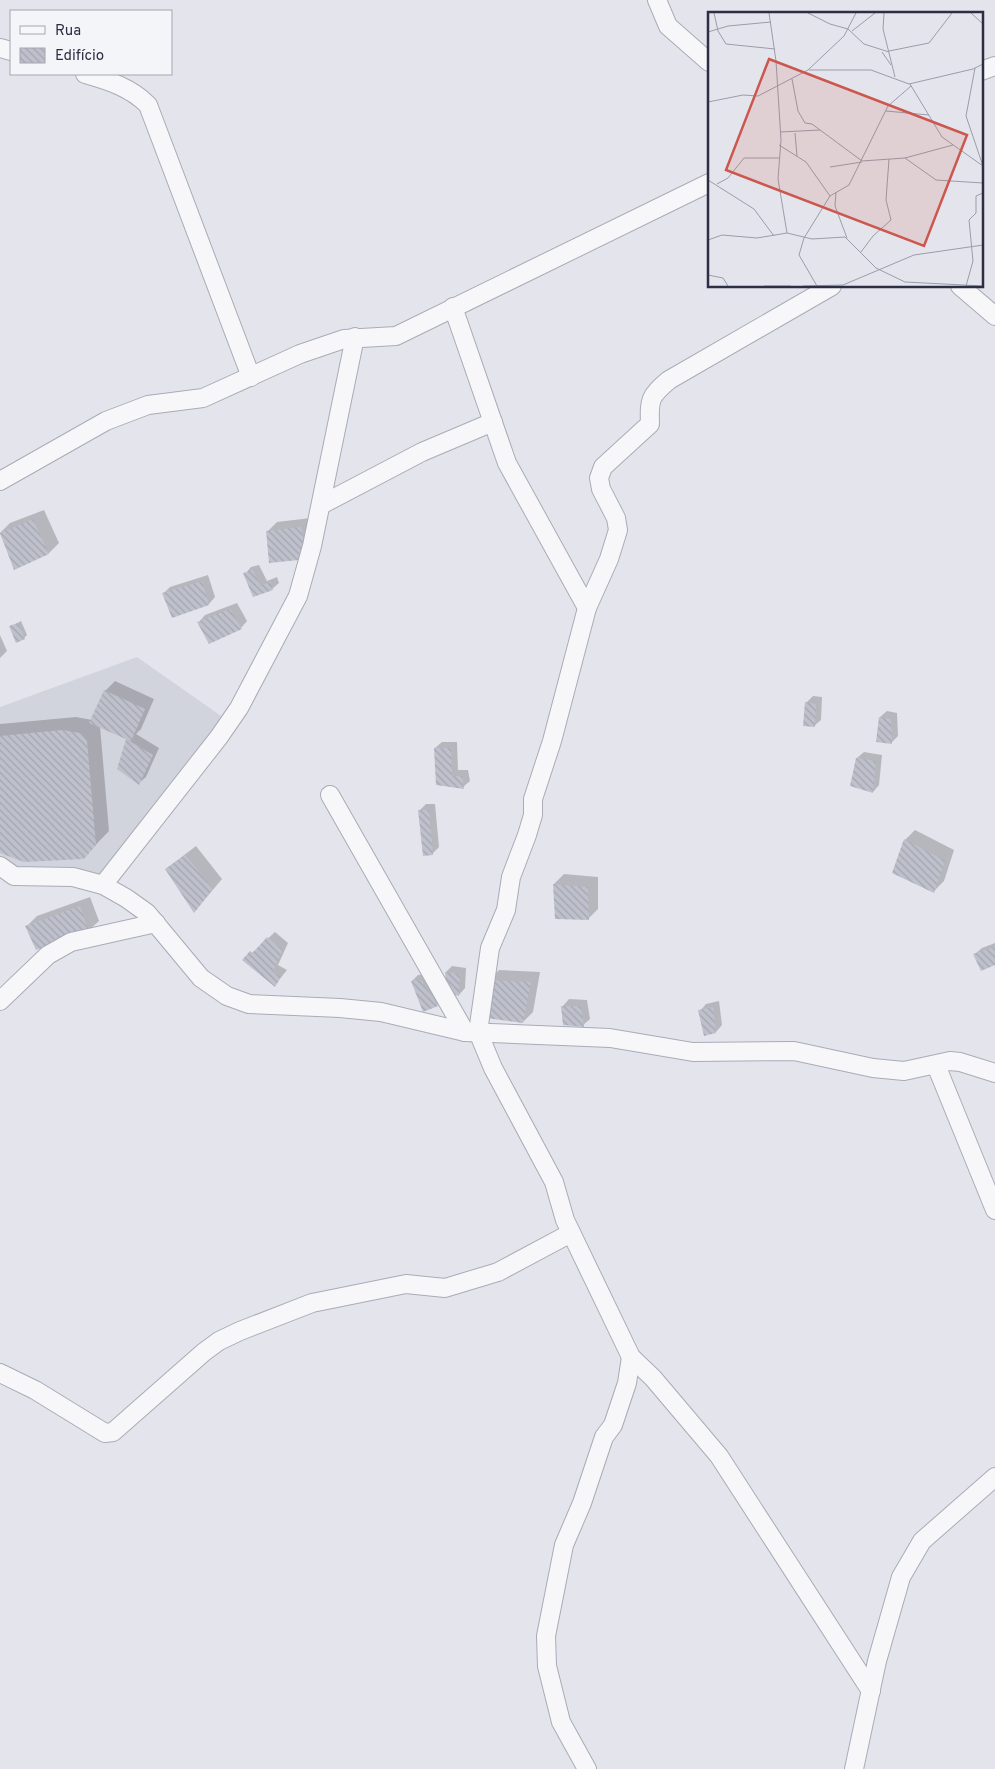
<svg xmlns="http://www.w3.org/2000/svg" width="995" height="1769" font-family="Overpass,sans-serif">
  <defs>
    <pattern id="building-back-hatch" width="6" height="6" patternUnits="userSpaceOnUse" patternTransform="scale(1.25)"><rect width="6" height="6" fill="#bec0cb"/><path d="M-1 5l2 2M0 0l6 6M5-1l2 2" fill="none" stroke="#a3a5b0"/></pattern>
  </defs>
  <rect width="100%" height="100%" fill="#e4e5ec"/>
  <path fill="#d2d4dd" d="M137 657 224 718 97 878 0 873V707Z"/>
  <g fill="#0003">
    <path d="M44 510 59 543 49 553 15 569 0 533 10 523Z"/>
    <path d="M311 518 319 547 267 532 277 522Z"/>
    <path d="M259 565 267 581 277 577 279 583 272 589 253 595 245 574 251 567Z"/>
    <path d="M208 575 215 597 209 604 164 593 170 587Z"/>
    <path d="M237 603 247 621 241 628 199 622 205 615Z"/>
    <path d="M21 621 27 635 24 638 10 627Z"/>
    <path d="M0 635 7 651 0 658Z"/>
    <path d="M115 681 154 699 141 729 136 734 159 748 146 777 139 783 118 768 127 739 100 726 109 831 83 858 0 852V724L76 717 92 720 105 691Z"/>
    <path d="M813 696 822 697 821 720 814 726 806 703Z"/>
    <path d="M887 711 897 713 898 736 891 743 877 741 880 717Z"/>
    <path d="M442 742H457L458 770H468L470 781 463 787 437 783 435 748Z"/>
    <path d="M864 752 882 755 879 785 873 792 857 758Z"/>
    <path d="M426 804H435L439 847 432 854 419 811Z"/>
    <path d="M915 830 954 850 944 881 934 891 905 840Z"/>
    <path d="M196 846 222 879 195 911 166 869Z"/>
    <path d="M564 874 598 877V909L588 919 554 884Z"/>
    <path d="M90 897 99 921 88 931 27 926 37 916Z"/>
    <path d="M275 932 288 943 278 965 287 970 275 985 244 960Z"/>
    <path d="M995 943V964L975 954 982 948Z"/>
    <path d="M452 966 466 968 465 988 459 995 446 972Z"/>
    <path d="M499 970 540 972 533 1012 523 1022 489 980Z"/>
    <path d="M428 974 444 999 437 1005 412 981 418 975Z"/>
    <path d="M569 999 587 1000 590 1019 583 1025 563 1006Z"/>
    <path d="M719 1001 722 1025 716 1032 700 1011 706 1004Z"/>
  </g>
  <g fill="url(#building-back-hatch)">
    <path d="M33 519 49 554 14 570 0 533Z"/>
    <path d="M301 527 309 559 269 563 266 531Z"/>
    <path d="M253 570 260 586 270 582 273 590 253 597 243 573Z"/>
    <path d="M202 581 209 605 172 618 162 593Z"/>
    <path d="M230 609 242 629 209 644 197 622Z"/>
    <path d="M18 623 25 639 16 643 9 626Z"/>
    <path d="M104 690 145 709 131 741 126 739 153 755 139 785 117 769 126 739 89 723Z"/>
    <path d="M805 702 816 704 815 727 803 726Z"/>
    <path d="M879 717 891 719 892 744 876 742Z"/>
    <path d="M62 730 80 733 87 741 96 845 84 859 24 862 0 853V736Z"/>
    <path d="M434 748H451L452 776H462L464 789 436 785Z"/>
    <path d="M856 758 876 761 873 793 850 786Z"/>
    <path d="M418 810H429L433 855 423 856Z"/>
    <path d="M904 839 945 861 934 893 892 873Z"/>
    <path d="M185 855 213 889 194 913 165 869Z"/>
    <path d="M553 884 588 887 589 920 555 919Z"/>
    <path d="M80 906 89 932 36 950 25 926Z"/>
    <path d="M267 937 283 950 272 972 281 977 275 987 242 960 250 951 253 953Z"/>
    <path d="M995 947V965L981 971 973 954Z"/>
    <path d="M445 972 460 974 459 996 447 993Z"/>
    <path d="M421 980 438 1006 423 1012 411 981Z"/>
    <path d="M488 980 531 982 523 1023 486 1018Z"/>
    <path d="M561 1006H581L584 1027 563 1025Z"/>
    <path d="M713 1007 716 1033 704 1036 698 1010Z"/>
  </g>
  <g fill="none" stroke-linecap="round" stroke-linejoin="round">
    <g stroke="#a9abb6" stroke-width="20">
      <g id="street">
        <path d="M657 0 668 26 709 62"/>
        <path d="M0 48 11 51"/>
        <path d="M981 71 995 66"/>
        <path d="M85 74C109 81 130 87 148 105L251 377"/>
        <path d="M832 286 669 380C650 396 649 399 650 424L603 467 599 478 601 489 616 518 618 530 609 559 587 608 552 741 533 799V815L527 835 511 877 506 910 490 948 478 1032 493 1068 554 1182 565 1220 631 1357 653 1378 719 1456 871 1691"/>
        <path d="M960 286 995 316"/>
        <path d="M453 307 507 463 587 608"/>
        <path d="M0 481 106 421 148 405 203 398 300 354 344 339 396 336 709 183"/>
        <path d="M321 505 422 452 493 422"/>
        <path d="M330 795 465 1032"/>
        <path d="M0 866 14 876 73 877 103 885 126 898 147 913 201 978 227 996 249 1004 340 1008 381 1012 465 1032 610 1038 693 1052 794 1051 873 1068 904 1071 950 1061 960 1062 995 1073"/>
        <path d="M103 885 219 737 239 708 298 596 312 546 355 337"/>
        <path d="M0 1001 48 955 71 942 156 923"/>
        <path d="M936 1065 995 1210"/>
        <path d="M0 1373 35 1390 105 1433 113 1432 204 1352 219 1341 240 1331 312 1303 406 1284 445 1288 498 1272 571 1233"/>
        <path d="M587 1769 561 1722 547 1666 546 1636 564 1545 582 1503 604 1437 613 1425 627 1383 631 1357"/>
        <path d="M854 1769 877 1661 901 1577 922 1541 995 1477"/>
      </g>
    </g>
    <use href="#street" stroke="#f7f7fa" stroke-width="18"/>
  </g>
  <g transform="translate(708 12)">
    <rect width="275" height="275" fill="#e4e5ec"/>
    <path fill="none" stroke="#9a9ca9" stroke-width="1" d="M6 1 10 19 18 32 67 37M61 1 68 49 73 128 70 167 79 221M100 1 122 12 140 17 156 32 181 40M176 1 175 17 187 65M263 1 275 12M144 19 167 1M0 20 20 14 63 10M181 39 221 31 244 1M174 40 183 53M267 56 258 104 275 154M101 58H163L201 72 265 57 275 52M84 67 90 99 97 111 104 112 154 149 197 146 245 133M202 72 234 125 275 154M0 90 35 83 50 84 100 58 136 24 148 1M178 99 221 103M72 120 112 118M87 121 89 144M71 133 98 150 122 184M197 146 228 168 275 171M122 155 154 150M0 168 46 197 66 224M9 172 20 166 36 146H71M128 180 127 194 139 226M0 228 14 223 49 226 79 221 104 227 137 225 168 256 197 270 275 274M153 240 165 224 183 208 178 188 181 147M0 263 15 266 20 274M56 274H83M95 274 135 273 206 243 275 233M109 274 91 243 96 226 122 184 141 173 180 94 203 74M258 274 265 249 261 208 268 201V184L275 181"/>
    <path fill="#cb574e" fill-opacity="0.15" stroke="#cb574e" stroke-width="2.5" d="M61 47 259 123 216 234 18 158Z"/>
    <rect width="275" height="275" fill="none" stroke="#2c2f44" stroke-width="2.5"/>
  </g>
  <rect x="10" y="10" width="162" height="65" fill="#f4f5f9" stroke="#a4a6b1"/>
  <rect x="20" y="26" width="25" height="8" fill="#f7f7fa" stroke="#a4a6b1"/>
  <text x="55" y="35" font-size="15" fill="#2c2f44">Rua</text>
  <rect x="20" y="48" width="25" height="15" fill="url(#building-back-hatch)" stroke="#a4a6b1"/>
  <text x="55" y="60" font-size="15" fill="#2c2f44">Edifício</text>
</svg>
